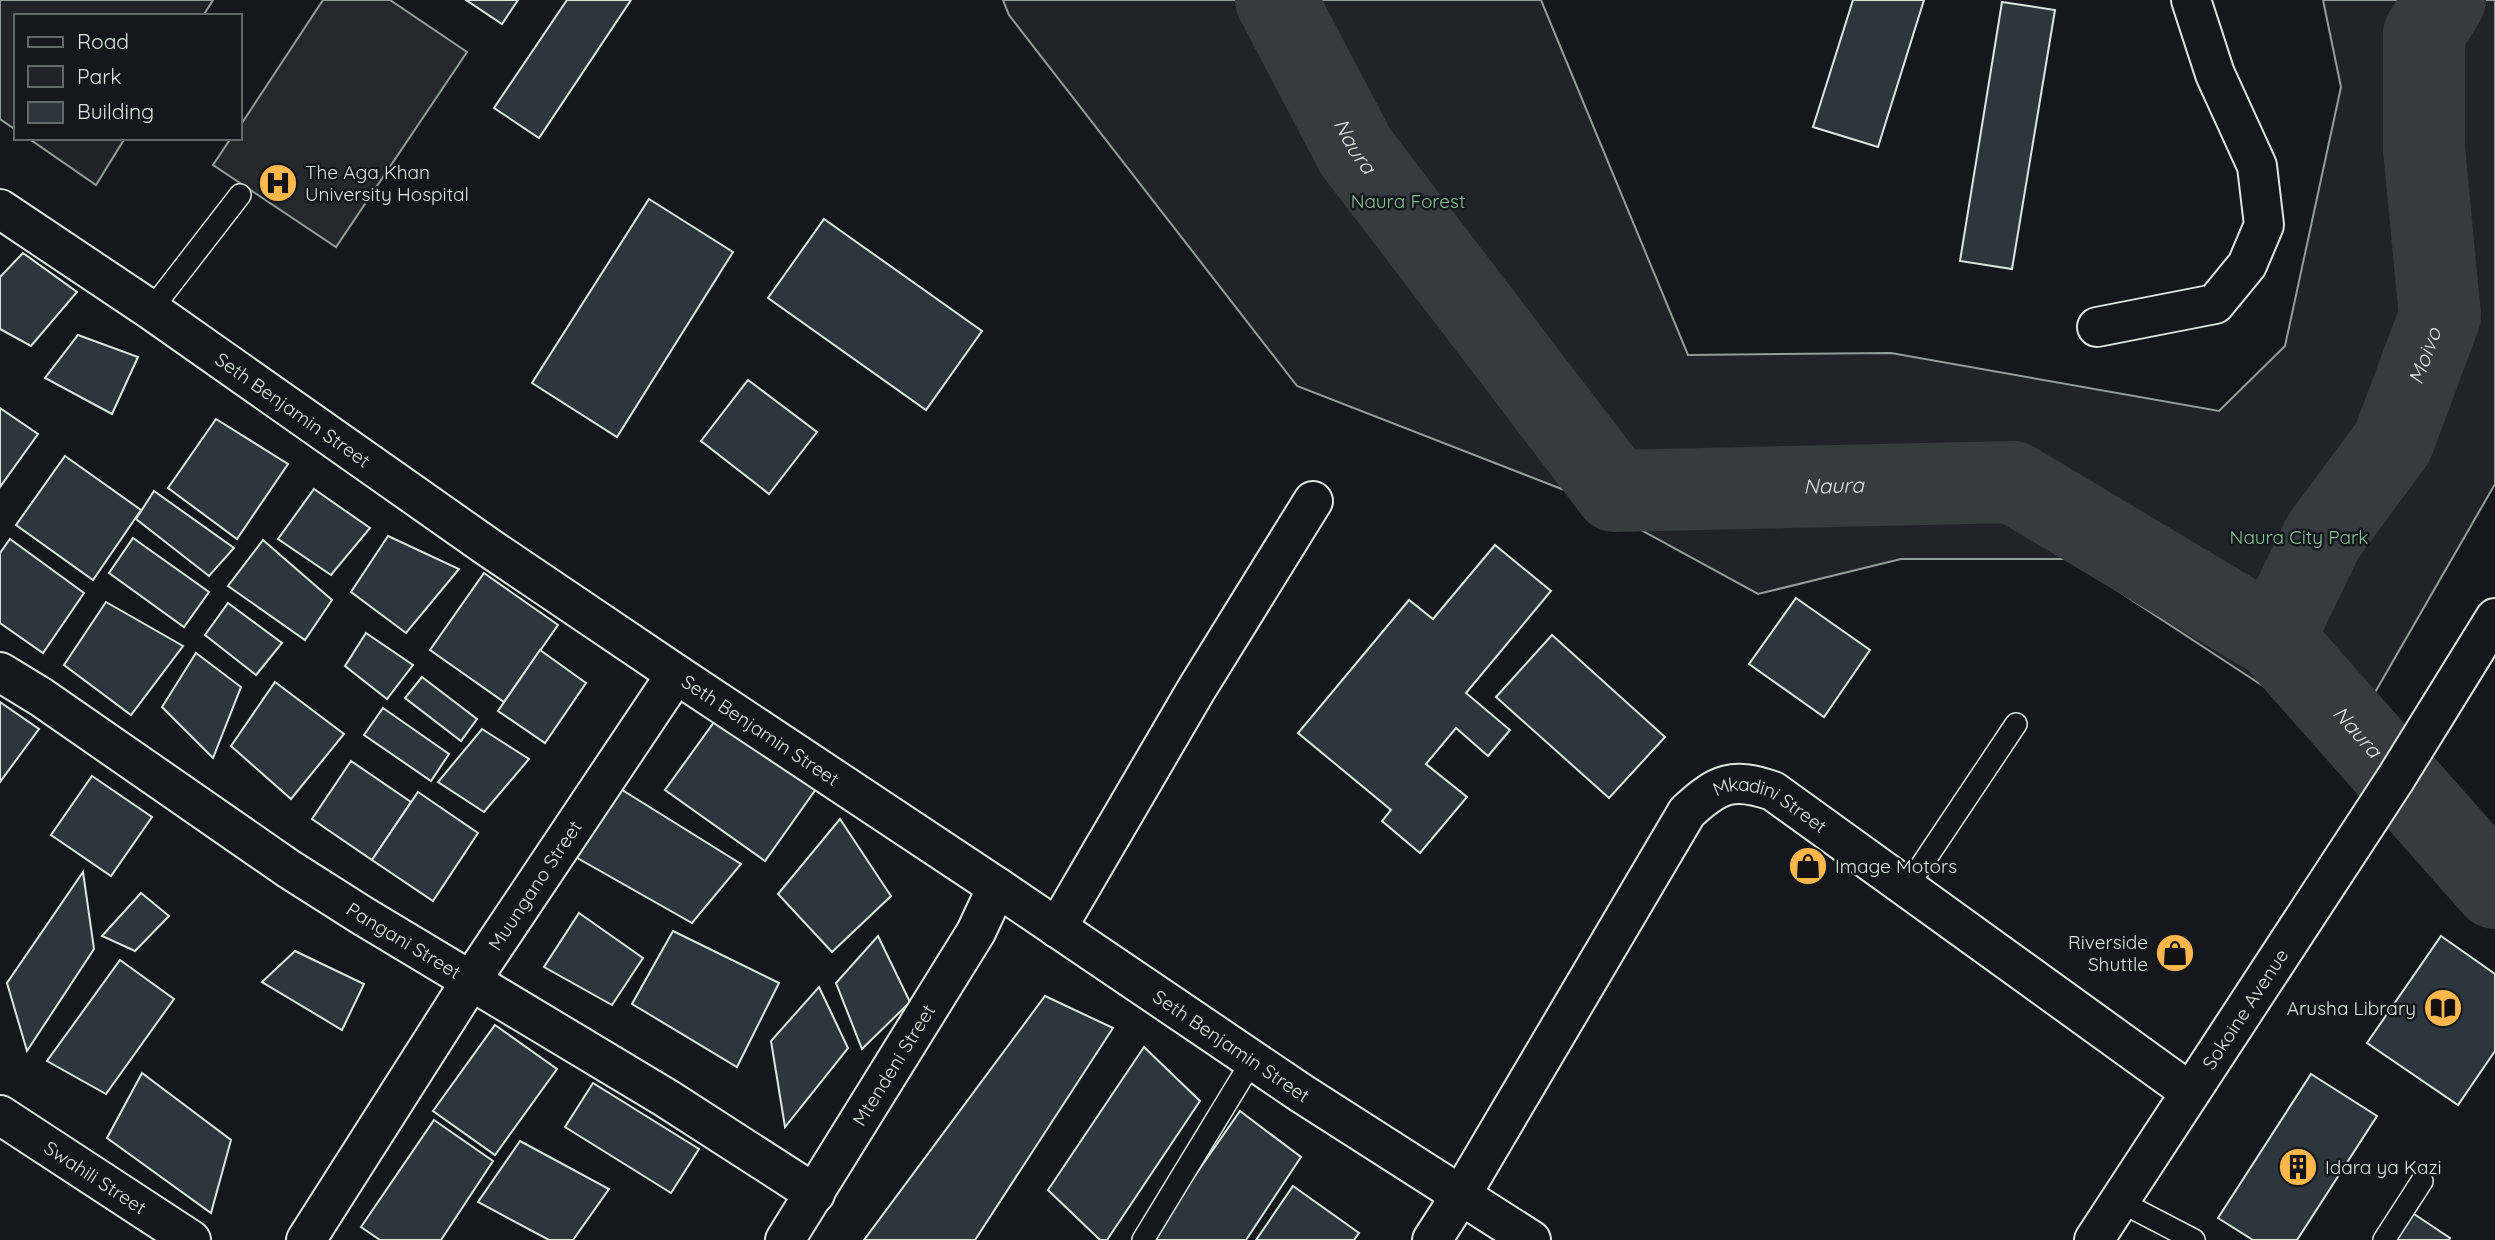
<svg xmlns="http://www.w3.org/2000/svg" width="2495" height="1240" font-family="Quicksand,sans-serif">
  <rect width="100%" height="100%" fill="#14181c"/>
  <g fill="#202428" stroke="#939e99" stroke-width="2">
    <path d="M0 0H213L203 16H16V130L0 119Z"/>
    <path d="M1003 0H1541L1688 355 1891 353 2219 411 2285 346 2341 87 2323 0H2495V484L2347 741 2069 559H1901L1758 594 1577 495 1297 386 1009 15Z"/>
    <path d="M28 138H125L96 185Z"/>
  </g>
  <path fill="#24282b" stroke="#939e99" stroke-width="2" d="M323 0H390L467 52 336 247 213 165 231 138H240V126Z"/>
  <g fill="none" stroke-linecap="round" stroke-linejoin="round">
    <g stroke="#363b3e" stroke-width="82">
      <path id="s1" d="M1276 0 1356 152 1615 491 2013 482 2274 638 2495 888"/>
      <path id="s2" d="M2274 638 2323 537 2393 442 2440 316 2424 149V34L2445 0"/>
    </g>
  </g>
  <g fill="#2c363c" stroke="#d8e6dc" stroke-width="2">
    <path d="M466 0H518L502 24Z"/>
    <path d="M567 0H631L539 138 494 108Z"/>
    <path d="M1853 0H1924L1878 147 1813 127Z"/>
    <path d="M2002 2 2055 10 2012 269 1960 261Z"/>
    <path d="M649 199 733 252 617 437 532 383Z"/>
    <path d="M824 219 982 331 926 410 768 298Z"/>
    <path d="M23 253 77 292 31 346 0 329V277Z"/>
    <path d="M78 335 138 357 112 414 45 378Z"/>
    <path d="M748 380 817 432 769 494 701 441Z"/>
    <path d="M0 408 38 434 0 487Z"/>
    <path d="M216 419 288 464 237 539 168 488Z"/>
    <path d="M65 456 141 510 93 580 16 525Z"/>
    <path d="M314 489 370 528 331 575 278 539Z"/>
    <path d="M154 491 234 548 209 576 136 519Z"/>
    <path d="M388 536 459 569 406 633 351 592Z"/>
    <path d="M133 538 209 592 184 627 109 573Z"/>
    <path d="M10 539 84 593 43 653 0 623V553Z"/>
    <path d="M263 540 332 600 305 640 228 586Z"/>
    <path d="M1495 545 1551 591 1466 693 1510 730 1488 756 1456 728 1426 764 1467 797 1420 853 1382 821 1391 810 1298 733 1409 600 1433 619Z"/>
    <path d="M484 573 558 625 504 702 430 650Z"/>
    <path d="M1796 598 1870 650 1824 717 1749 664Z"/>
    <path d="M106 602 183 646 131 715 64 665Z"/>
    <path d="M228 603 282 643 256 675 205 635Z"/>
    <path d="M366 633 413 665 387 699 345 666Z"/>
    <path d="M1552 635 1665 737 1609 798 1496 697Z"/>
    <path d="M540 650 586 683 545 743 498 711Z"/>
    <path d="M196 653 241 687 213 758 162 707Z"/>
    <path d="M422 677 477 719 461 741 405 698Z"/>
    <path d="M275 682 344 734 291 799 231 746Z"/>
    <path d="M0 702 39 729 0 782Z"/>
    <path d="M383 708 449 754 431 781 364 735Z"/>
    <path d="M717 718 816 789 765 861 665 790Z"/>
    <path d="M482 729 529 759 484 812 438 782Z"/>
    <path d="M351 761 411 802 372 860 312 819Z"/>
    <path d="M92 776 152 817 111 876 51 835Z"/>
    <path d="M619 788 741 864 692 923 572 855Z"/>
    <path d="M418 792 478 833 433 901 372 860Z"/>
    <path d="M840 819 891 896 832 952 778 894Z"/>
    <path d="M83 872 94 949 27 1051 7 983Z"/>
    <path d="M141 893 169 916 135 951 102 936Z"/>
    <path d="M579 913 643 958 612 1005 544 967Z"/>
    <path d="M673 931 779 983 737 1067 632 1004Z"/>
    <path d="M878 936 910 1002 862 1049 836 983Z"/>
    <path d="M2441 936 2495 974V1051L2458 1105 2367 1043Z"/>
    <path d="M295 951 364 984 342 1030 262 982Z"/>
    <path d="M120 960 174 999 106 1094 47 1061Z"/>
    <path d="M819 987 848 1048 785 1127 771 1041Z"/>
    <path d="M1045 996 1113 1028 975 1240H864Z"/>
    <path d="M495 1025 557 1069 495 1155 433 1111Z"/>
    <path d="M1144 1047 1200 1101 1107 1240H1100L1048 1190Z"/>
    <path d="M142 1073 231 1140 211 1213 107 1138Z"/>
    <path d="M2311 1074 2377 1116 2297 1240H2253L2218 1218Z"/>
    <path d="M593 1083 699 1149 671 1193 565 1127Z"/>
    <path d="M1240 1111 1301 1157 1246 1240H1150Z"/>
    <path d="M434 1120 493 1161 441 1240H380L361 1227Z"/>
    <path d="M520 1141 609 1189 573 1240H549L478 1202Z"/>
    <path d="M1293 1186 1359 1233 1354 1240H1256Z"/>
    <path d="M2411 1212 2450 1238 2449 1240H2393Z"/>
  </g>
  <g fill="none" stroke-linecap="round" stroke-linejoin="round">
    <g stroke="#d8e6dc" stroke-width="24">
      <g id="service">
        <path d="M151 310 240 195"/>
        <path d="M1907 887 2016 724"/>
        <path d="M2119 1201 2194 1240"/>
        <path d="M1143 1240 1252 1061"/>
        <path d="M2384 1240 2422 1181"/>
      </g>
    </g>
    <g stroke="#d8e6dc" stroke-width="42">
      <g id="minor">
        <path id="s3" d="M0 209 151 310 488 547 676 674 997 887 1301 1093 1531 1240"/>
        <path d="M2097 327 2215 304 2247 265 2264 225 2257 166 2215 74 2191 0"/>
        <path id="s4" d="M0 672 41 697 289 869 363 916 666 1098 815 1194"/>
        <path d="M1057 928 1196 690 1313 501"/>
        <path id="s5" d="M0 1115 191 1240"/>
        <path id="s6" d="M306 1240 472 979 676 674"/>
        <path id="s7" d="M785 1240 976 932 997 887"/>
        <path id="s8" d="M1432 1240 1461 1195 1687 812C1718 783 1733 777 1773 791L2190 1092"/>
      </g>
    </g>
    <g stroke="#d8e6dc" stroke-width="42">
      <g id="primary">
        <path id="s9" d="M2094 1240 2396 778 2495 618"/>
      </g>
    </g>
    <use href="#service" stroke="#14181c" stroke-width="21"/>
    <use href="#minor" stroke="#14181c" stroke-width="38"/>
    <use href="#primary" stroke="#14181c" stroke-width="38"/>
  </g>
  <defs>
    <g id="hospital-disc" transform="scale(2.0125)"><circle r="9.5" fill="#ffb74d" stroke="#14181c"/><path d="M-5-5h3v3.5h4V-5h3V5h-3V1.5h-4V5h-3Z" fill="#111"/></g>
    <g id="shop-disc" transform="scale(2.0125)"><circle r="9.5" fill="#ffb74d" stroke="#14181c"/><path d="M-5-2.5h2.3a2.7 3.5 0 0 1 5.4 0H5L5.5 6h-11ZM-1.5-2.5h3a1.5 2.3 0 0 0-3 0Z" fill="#111"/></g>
    <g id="library-disc" transform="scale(2.0125)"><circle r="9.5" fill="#ffb74d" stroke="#14181c"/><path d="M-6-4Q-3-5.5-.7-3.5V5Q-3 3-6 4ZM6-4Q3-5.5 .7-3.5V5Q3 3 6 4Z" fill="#111"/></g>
    <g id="building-disc" transform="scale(2.0125)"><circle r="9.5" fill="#ffb74d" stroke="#14181c"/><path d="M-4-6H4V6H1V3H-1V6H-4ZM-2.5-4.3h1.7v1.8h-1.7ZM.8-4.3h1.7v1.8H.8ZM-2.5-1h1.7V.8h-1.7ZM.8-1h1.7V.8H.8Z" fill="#111"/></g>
  </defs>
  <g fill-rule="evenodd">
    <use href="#hospital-disc" x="278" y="183"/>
    <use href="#shop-disc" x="1808" y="866"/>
    <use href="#shop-disc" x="2175" y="953"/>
    <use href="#library-disc" x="2443" y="1008"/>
    <use href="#building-disc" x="2298" y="1167"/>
  </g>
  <g text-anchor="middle" stroke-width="5" stroke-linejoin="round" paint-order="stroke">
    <g font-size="19" fill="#d8e6dc" stroke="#14181c" text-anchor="start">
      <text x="305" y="179">The Aga Khan<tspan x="305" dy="22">University Hospital</tspan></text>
      <text x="1835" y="873">Image Motors</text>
      <text x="2148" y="949" text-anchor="end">Riverside<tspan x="2148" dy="22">Shuttle</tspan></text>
      <text x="2416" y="1015" text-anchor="end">Arusha Library</text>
      <text x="2325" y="1174">Idara ya Kazi</text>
    </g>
    <g font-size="19" fill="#8ac095" stroke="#14181c">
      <text x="1408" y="208">Naura Forest</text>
      <text x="2299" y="544">Naura City Park</text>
    </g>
    <g font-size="19" fill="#d8e6dc" stroke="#14181c">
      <text dy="7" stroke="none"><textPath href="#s3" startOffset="355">Seth Benjamin Street</textPath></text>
      <text dy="7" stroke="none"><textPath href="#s3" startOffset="922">Seth Benjamin Street</textPath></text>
      <text dy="7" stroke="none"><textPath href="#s8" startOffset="595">Mkadini Street</textPath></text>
      <text dy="7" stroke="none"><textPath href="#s6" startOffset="422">Muungano Street</textPath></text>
      <text dy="7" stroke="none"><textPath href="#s4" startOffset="485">Pangani Street</textPath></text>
      <text dy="7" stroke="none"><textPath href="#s9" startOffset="276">Sokoine Avenue</textPath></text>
      <text dy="7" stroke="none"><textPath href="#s3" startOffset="1489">Seth Benjamin Street</textPath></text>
      <text dy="7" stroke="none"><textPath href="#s7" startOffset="206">Mtendeni Street</textPath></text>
      <text dy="7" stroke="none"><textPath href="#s5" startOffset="114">Swahili Street</textPath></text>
    </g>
    <g font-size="21" font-style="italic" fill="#d8e6dc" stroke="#14181c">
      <text dy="7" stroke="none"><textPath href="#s1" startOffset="166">Naura</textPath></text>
      <text dy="7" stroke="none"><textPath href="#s2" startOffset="322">Moivo</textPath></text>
      <text dy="7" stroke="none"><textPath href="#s1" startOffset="817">Naura</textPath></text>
      <text dy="7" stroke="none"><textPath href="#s1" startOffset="1426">Naura</textPath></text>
    </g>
  </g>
  <rect x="14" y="14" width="228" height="126" fill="#14181c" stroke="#626a69" stroke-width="2"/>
  <rect x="28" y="37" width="35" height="10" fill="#14181c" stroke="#626a69" stroke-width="2"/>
  <text x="77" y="49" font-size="21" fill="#d8e6dc">Road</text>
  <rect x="28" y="66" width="35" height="21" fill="#202428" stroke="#626a69" stroke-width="2"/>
  <text x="77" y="84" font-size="21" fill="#d8e6dc">Park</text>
  <rect x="28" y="102" width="35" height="21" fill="#2c363c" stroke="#626a69" stroke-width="2"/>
  <text x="77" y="119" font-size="21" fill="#d8e6dc">Building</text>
</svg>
